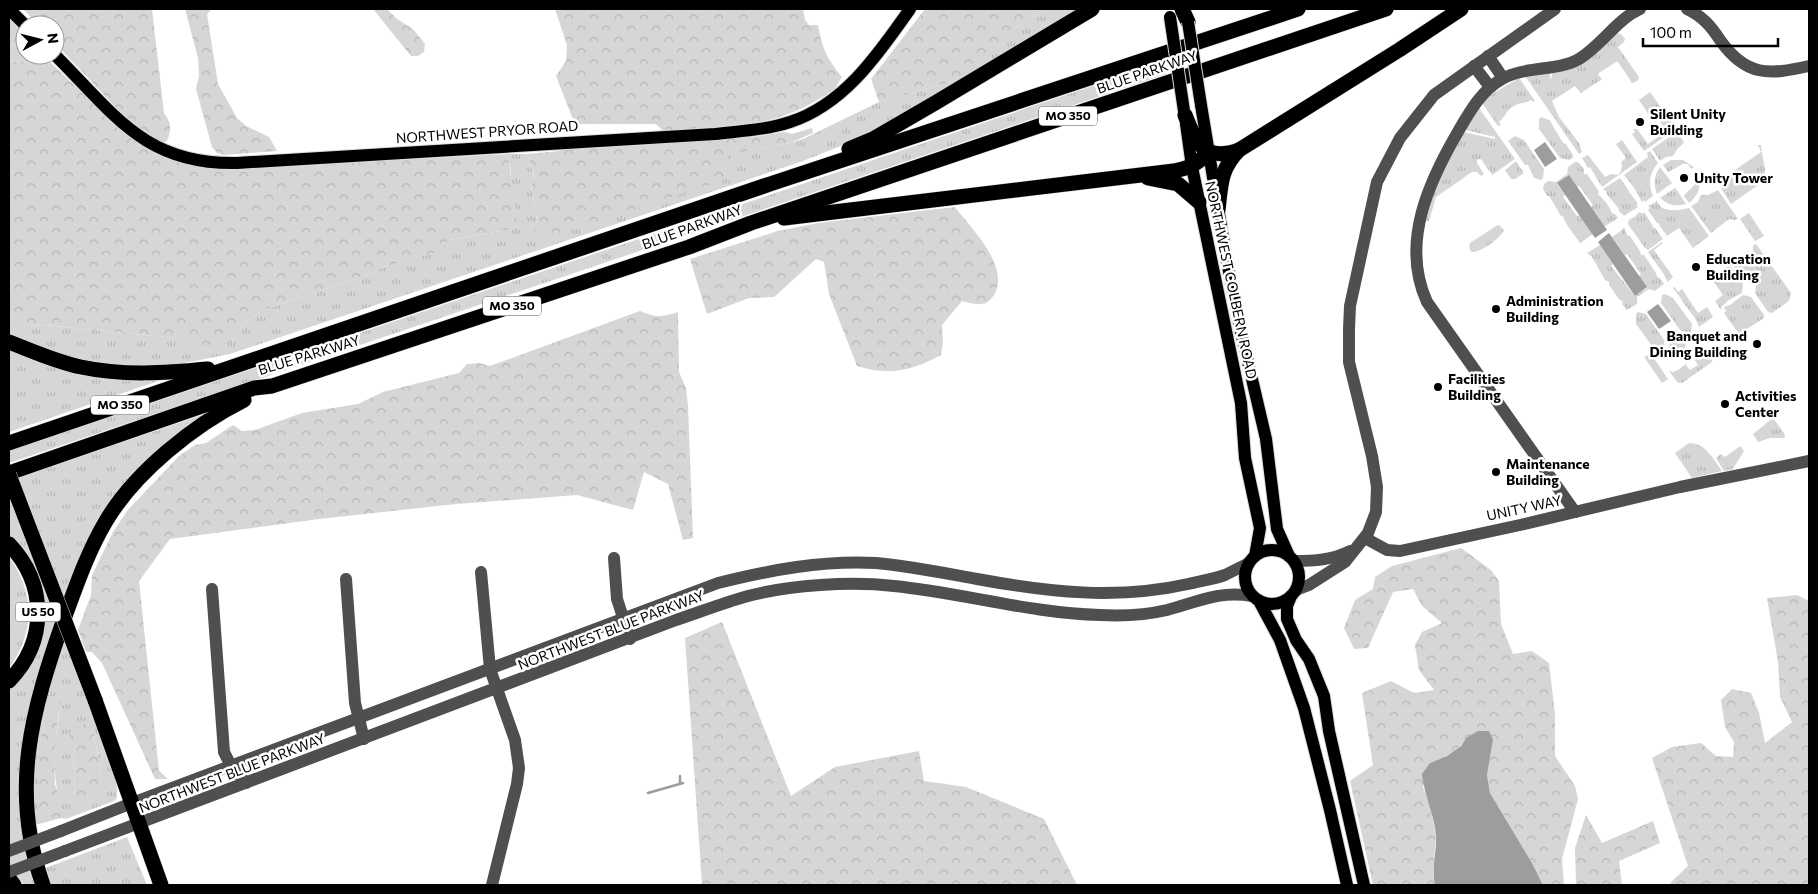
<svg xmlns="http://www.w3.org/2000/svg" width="1818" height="894" font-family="Commissioner,sans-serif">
  <defs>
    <pattern id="grass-tufts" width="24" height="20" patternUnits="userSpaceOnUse" patternTransform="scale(1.25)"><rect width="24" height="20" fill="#d6d6d6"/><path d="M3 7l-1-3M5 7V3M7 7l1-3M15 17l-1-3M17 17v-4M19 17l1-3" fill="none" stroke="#b6b6b6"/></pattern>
    <pattern id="forest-crowns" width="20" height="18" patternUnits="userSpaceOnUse" patternTransform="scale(1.25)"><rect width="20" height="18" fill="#d6d6d6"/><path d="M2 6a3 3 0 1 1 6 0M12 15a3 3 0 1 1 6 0" fill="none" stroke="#b6b6b6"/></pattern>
    <pattern id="garden-dots" width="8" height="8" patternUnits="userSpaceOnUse" patternTransform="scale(1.25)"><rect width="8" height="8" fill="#d6d6d6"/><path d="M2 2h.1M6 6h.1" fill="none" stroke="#b6b6b6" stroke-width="1.8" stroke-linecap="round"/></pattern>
  </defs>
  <rect width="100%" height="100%" fill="#fff"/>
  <g fill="url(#grass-tufts)" fill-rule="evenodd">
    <path d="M1045 9H1080L880 127 851 142 803 161 230 354C200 360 170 367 139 367 94 367 50 351 9 334V317L35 326 44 325 176 338 201 349 229 344 247 321 263 310 368 275 383 267 434 253 450 240 512 229 511 172 508 154H527L535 179 531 186 538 224 724 175 728 155 790 143 803 139 879 102 951 82 1010 32Z"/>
    <path d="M1616 33 1621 34 1625 39 1624 42 1618 47 1639 77 1638 80 1634 83 1630 82 1631 81 1618 62H1616L1599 73 1598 75 1602 79 1581 93 1575 86 1552 101 1559 117 1579 143 1582 152 1579 154 1525 76 1550 72V78L1551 79 1553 70Z"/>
    <path d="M25 43V55H44L52 64 9 61V46L21 45Z"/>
    <path d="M1164 62 1166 74 9 463V451Z"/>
    <path d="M1519 78 1535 101 1533 102 1531 100C1525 104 1520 102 1514 106 1507 109 1505 117 1499 122L1501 125 1498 126 1482 103 1492 94Z"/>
    <path d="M1650 92 1676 129 1644 151 1632 134 1635 132 1633 129H1637L1648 144 1666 131 1654 113 1649 115 1639 100Z"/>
    <path d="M1479 108 1515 159 1492 175 1481 159 1477 160V163L1484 174 1481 176 1477 172H1472L1436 197 1429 221H1426L1434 188 1464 132 1495 139V137L1465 130Z"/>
    <path d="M1542 117 1550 121 1563 143 1566 144 1573 155V158L1569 160 1560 158 1539 129V119Z"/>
    <path d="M1678 131 1684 143 1678 148 1673 156 1666 157 1660 161 1652 149Z"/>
    <path d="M1515 136 1524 140 1544 169 1543 178 1541 180 1534 178 1528 165H1525L1508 141Z"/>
    <path d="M1622 140 1637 162 1602 187 1590 167 1588 168 1582 158 1588 155 1605 177 1611 174 1618 175 1621 171 1622 165 1621 162 1626 158 1616 144Z"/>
    <path d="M1758 145H1761V148L1765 169 1764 181 1731 204 1721 188 1728 182 1725 177 1761 152Z"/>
    <path d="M1650 151 1658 163C1649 174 1648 183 1653 196L1645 202 1644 200 1642 202 1635 189 1624 175 1648 157 1647 153Z"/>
    <path d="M1671 160H1683L1694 167 1691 169 1688 164H1683L1668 172 1663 165Z"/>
    <path d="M1516 161 1524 173 1515 179H1511L1505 170Z"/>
    <path d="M1575 162H1578L1584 169V174H1587L1599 192 1598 194C1604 200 1609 205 1612 213L1615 214 1618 218 1604 227 1591 207 1593 205 1579 186 1577 187 1568 175 1557 184 1565 195 1563 197 1577 216 1579 215 1593 234 1580 243C1575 235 1566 226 1563 216H1561L1549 196H1547L1543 189 1544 184 1548 181 1556 182 1567 174 1568 167Z"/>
    <path d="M1660 167 1672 183 1657 194C1653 184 1654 176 1660 167Z"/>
    <path d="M1696 172C1703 184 1699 195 1689 203L1684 196C1689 188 1701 184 1694 174Z"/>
    <path d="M1620 178 1629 191 1628 192 1630 193 1638 204 1636 205 1638 207 1624 216 1618 210 1619 209 1606 193 1607 192 1603 189Z"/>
    <path d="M1675 188 1676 189 1686 204C1676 207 1668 205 1660 198Z"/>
    <path d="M1718 190 1738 219 1735 220 1729 219 1711 233 1691 206 1698 202 1701 195H1708Z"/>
    <path d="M1656 200C1658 202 1659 205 1661 207 1669 212 1681 210 1689 208L1709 236 1693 248 1679 228 1667 236 1659 225 1660 224 1657 223 1648 210 1650 208 1648 206 1656 202Z"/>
    <path d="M1640 212 1642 214 1644 212 1653 226 1652 227 1655 228 1663 239 1648 250 1645 248 1628 224 1629 220 1636 216V215Z"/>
    <path d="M1749 213 1764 236 1755 241 1740 219Z"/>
    <path d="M1499 225 1504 230C1500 239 1480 253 1471 252L1469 246 1470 243 1496 226Z"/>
    <path d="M1624 227 1627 235 1630 236 1640 251 1641 255H1644L1656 273 1657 277 1660 278 1664 284 1655 291 1649 289 1637 297V304L1627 310 1622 304 1623 302 1619 299 1609 285V282L1605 280 1592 257 1587 253 1600 245 1613 264 1611 266 1635 296 1647 288 1639 276 1641 274 1627 254 1625 255 1612 237 1622 230Z"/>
    <path d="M1662 242 1663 243 1654 250 1673 277 1668 282 1663 273 1648 252Z"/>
    <path d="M1756 244 1791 293 1789 301 1772 313 1768 312 1755 293 1756 286 1754 283 1745 282 1733 265 1753 251V246Z"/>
    <path d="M1730 265 1743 283 1742 293 1727 301V302L1721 307 1722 311 1715 301 1723 295 1711 278Z"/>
    <path d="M1675 287 1678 292 1682 289 1698 313 1707 307 1713 317 1699 327 1695 318 1682 301V300L1673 288Z"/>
    <path d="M1665 294 1673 298 1692 324 1691 332 1689 334 1680 330 1661 303 1662 295Z"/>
    <path d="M1743 295 1751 297 1764 315V318L1739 334 1724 313 1726 311 1724 307 1730 305Z"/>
    <path d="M1638 312 1646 314 1664 340 1665 351 1662 352 1655 350 1636 324V314Z"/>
    <path d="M9 345 167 378 9 432Z"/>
    <path d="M1705 345 1713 357 1712 362 1682 383H1678L1669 371 1673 372 1678 370 1687 363 1686 365 1690 370 1698 365 1694 359H1691L1706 349Z"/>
    <path d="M1651 354 1668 379 1662 383 1644 357Z"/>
    <path d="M202 415 203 416 136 472 40 675 27 854 35 885H24L9 864V688L42 628 14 542 9 536V481Z"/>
    <path d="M1773 418 1784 433 1785 438H1770L1758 442 1753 434Z"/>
    <path d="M1689 443C1706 443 1713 459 1722 471L1692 478 1675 453Z"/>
    <path d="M1740 446 1744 451 1733 469 1724 471 1716 458 1721 454 1725 457Z"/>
    <path d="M9 557C35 592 35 633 9 668Z"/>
    <path d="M64 636 112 765 117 788V798L114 801 66 819 60 818C59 797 54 777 54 756 55 738 60 718 59 701L43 727 39 782V824L32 825 34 731ZM93 729 102 778 75 797 73 749Z"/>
    <path d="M127 837 147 885H48L43 869Z"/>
  </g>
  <g fill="url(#forest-crowns)">
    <path d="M23 9H152L164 113C171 123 172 129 167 141L161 143 136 126 120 112 55 43V25H38Z"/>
    <path d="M185 9H212L207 14 218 84 237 118 246 126 269 137 277 151 224 155 217 153 212 147 196 89 199 76 198 58Z"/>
    <path d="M373 9H387L397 19 413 29 425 44 424 52 418 56H411Z"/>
    <path d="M555 9H803L805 20 809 25H818C822 48 827 59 842 77 839 81 837 87 834 90 829 94 822 97 817 100 771 129 715 128 663 131L656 124H578L572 117 556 76 566 61 567 45Z"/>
    <path d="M925 9H1045L1010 32 1007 45 951 82 879 102 871 79Z"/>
    <path d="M9 18 25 35V43L21 45 9 46Z"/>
    <path d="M9 61 52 64 124 132 142 145 163 156 184 162 249 168 508 154 517 221 512 229 450 240 435 253 383 267 368 275 263 310 247 321 229 344 215 349H201L176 338 44 325 35 326 9 317Z"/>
    <path d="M812 128 813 133 790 143 729 155 724 175 720 181 542 240 537 236 534 230 538 224 531 186 535 178 527 154 559 151 567 145 699 141 761 136 784 132 792 134Z"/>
    <path d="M955 207C971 228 1009 265 995 293 992 299 987 304 981 304 975 305 967 302 962 301L942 325 943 343 941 355C911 371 889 376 857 366L829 294 824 262 816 259 774 297 749 298 707 314 690 259 778 231 818 223Z"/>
    <path d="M640 311C656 318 662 317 678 312L679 372 686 388 688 406 693 538 683 540 668 484 644 472 633 510 577 495 456 504 319 519 170 539 139 581 159 771 168 779H155L102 663 92 652H86L78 630 91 595 92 575 113 532 127 511 179 456 195 445 206 443 233 425 242 431 255 430 302 413 358 404 383 392 459 373 467 364 479 363 490 366Z"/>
    <path d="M1461 548 1491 570 1499 581 1501 624 1513 654 1532 651 1549 663 1555 714V756L1575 786 1578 799 1562 859 1564 885H1543L1532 863 1490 793 1487 775 1493 740 1466 738C1458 752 1445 757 1430 763L1423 787 1430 806 1436 835 1433 875 1435 885H1373L1350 781 1373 765 1362 693 1391 681 1414 693 1434 690 1419 670 1415 645 1422 632 1442 623 1422 606 1413 589 1393 592 1368 648 1354 649 1344 628 1355 600 1373 589 1375 577 1392 566Z"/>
    <path d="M1797 595 1809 601V885H1671L1670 883 1688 866 1652 758 1672 747 1701 743 1716 756 1733 757 1734 742 1725 727 1721 700 1732 689 1751 693 1759 713 1765 743 1792 722 1780 697 1778 662 1767 598Z"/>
    <path d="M722 622 791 796 835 767 919 751 924 781 966 787 1044 819 1077 885H702L685 638Z"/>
    <path d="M60 700 54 756 55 784 59 798 61 818 39 824C39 797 36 742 46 719 49 712 55 706 60 700Z"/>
    <path d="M85 724 93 729 102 778 98 796 83 803 75 798 73 749 69 739 71 730Z"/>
    <path d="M1586 815 1602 843 1653 821 1660 843 1619 861 1622 885H1576L1575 848Z"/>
  </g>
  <path fill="url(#garden-dots)" d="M1675 334 1684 336 1687 338 1684 351 1680 352 1669 350 1670 336Z"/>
  <g fill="#9d9d9d">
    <path d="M1545 142 1557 159 1545 167 1534 150Z"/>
    <path d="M1569 175 1607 230 1595 238 1557 183Z"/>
    <path d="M1609 233 1647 287 1635 296 1598 242Z"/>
    <path d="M1658 304 1671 321 1659 329 1647 312Z"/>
    <path d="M1478 731H1489L1493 740 1487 775 1490 793 1532 863 1543 885H1435C1431 868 1437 852 1436 835 1434 814 1424 795 1422 774L1430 763 1447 756 1461 746 1466 738Z"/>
  </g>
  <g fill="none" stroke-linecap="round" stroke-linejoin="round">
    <g stroke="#9d9d9d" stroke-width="2.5">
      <path d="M680 776V784"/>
      <path d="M648 793 683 783"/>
    </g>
    <g stroke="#dbdbdb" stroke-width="14">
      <g id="major">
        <path d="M9 9 25 25"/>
        <path d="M55 55C114 114 145 165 237 163L715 134C740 131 766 130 790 122 845 104 879 53 910 9"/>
        <path d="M1201 105 1226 256 1241 332 1266 439 1277 529 1289 556"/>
        <path d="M1186 124 1192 167 1241 403 1245 458 1260 528 1255 556"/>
        <circle cx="1272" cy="577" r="27"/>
        <path d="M1291 596 1287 606V619L1296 640 1309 659 1324 696 1329 731 1364 885"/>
        <path d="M1259 601 1280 640 1304 708 1330 810 1347 885"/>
      </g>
    </g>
    <g stroke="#dbdbdb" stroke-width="16">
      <g id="highway">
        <path d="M1182 9 1188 22"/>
        <path d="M1185 115C1196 144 1205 162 1239 150L1399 50 1461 9"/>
        <path d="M849 149 873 139 935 103 1092 9"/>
        <path d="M1148 178 1178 184 1199 202"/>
        <path d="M1218 210C1221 185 1220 169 1239 150"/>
        <path d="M784 218 1174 171C1189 168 1199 164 1208 151"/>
        <path d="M9 342C32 351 56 362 81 367 123 376 166 373 208 369"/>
        <path d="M9 443 770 184 1298 9"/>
        <path d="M9 473 254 388 272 386 689 247 751 223 1386 9"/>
        <path d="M9 544C47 584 48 641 9 681"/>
        <path d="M95 700 161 885"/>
        <path d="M9 878 14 885"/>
        <path d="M43 885C9 790 32 710 64 619 76 586 88 551 106 521 135 472 194 425 244 400"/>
      </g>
    </g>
    <g stroke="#4f4f4f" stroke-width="12">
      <path d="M1687 9C1702 16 1711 26 1720 40 1746 77 1769 75 1809 66"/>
      <path d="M1488 56 1503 78"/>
      <path d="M1474 66 1490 87"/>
      <path d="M1575 512 1427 302C1400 243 1429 181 1459 130 1470 111 1482 90 1502 79 1525 66 1558 71 1579 59 1601 46 1617 19 1640 9"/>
      <path d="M1365 538 1387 550 1400 551 1520 525 1680 487 1809 461"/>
      <path d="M614 558 617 599 630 639"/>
      <path d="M1294 561C1314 561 1332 560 1350 551"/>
      <path d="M481 572 490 669 515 740 519 768 517 784 492 885"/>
      <path d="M346 579 355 703 364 739"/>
      <path d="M212 589 224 752 231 766 246 783"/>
      <path d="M1296 590 1309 585 1345 562 1368 533 1376 512 1377 487 1372 456 1349 362V329L1350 306 1377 182 1400 138 1434 95 1555 9"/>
      <path d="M61 831 132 803 718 583C770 570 823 560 876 563 910 566 944 573 977 579 1048 592 1117 600 1188 584 1200 581 1214 579 1225 575 1233 571 1241 567 1249 563"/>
      <path d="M65 851 676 620C700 612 723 603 748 596 790 585 850 581 894 586 963 593 1030 613 1100 615 1121 616 1146 615 1167 610 1197 602 1220 590 1252 596"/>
    </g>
    <use href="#major" stroke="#000" stroke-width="12"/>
    <use href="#highway" stroke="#000" stroke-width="15"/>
    <g stroke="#dbdbdb" stroke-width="14" stroke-linecap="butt">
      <g id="major-bridge">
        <path d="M1170 17 1184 111"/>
        <path d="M1188 22 1201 105"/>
      </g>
    </g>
    <g stroke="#dbdbdb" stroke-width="16" stroke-linecap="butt">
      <path id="highway-bridge" d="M9 475 95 700"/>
    </g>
    <g stroke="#4f4f4f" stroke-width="12">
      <path d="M9 851 61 831"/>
      <path d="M9 872 65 851"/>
    </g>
    <use href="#major-bridge" stroke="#000" stroke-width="12"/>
    <use href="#highway-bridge" stroke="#000" stroke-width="15"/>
  </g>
  <g fill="#000" stroke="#fff" stroke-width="2">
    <circle cx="1640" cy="122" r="5"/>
    <circle cx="1684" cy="178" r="5"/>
    <circle cx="1696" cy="267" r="5"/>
    <circle cx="1496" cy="309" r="5"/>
    <circle cx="1757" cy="344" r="5"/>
    <circle cx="1438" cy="387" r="5"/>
    <circle cx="1725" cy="404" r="5"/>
    <circle cx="1496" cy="472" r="5"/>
  </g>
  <g text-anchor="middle" stroke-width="5" stroke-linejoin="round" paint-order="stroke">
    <g fill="#fff" stroke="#4c4c4c" stroke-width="1">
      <rect x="1039" y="106.5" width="58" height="19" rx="4"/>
      <rect x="483" y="296.5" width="58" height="19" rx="4"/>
      <rect x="91" y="395.5" width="58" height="19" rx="4"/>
      <rect x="15.5" y="602.5" width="45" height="19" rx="4"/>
    </g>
    <g font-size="12" font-weight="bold" fill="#000">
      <text x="1068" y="120">MO 350</text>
      <text x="512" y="310">MO 350</text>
      <text x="120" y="409">MO 350</text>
      <text x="38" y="616">US 50</text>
    </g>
    <g font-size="14" fill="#000" stroke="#fff">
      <text transform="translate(1147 72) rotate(-19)" y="5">BLUE PARKWAY</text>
      <text transform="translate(487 132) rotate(-4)" y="5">NORTHWEST PRYOR ROAD</text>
      <text transform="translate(692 227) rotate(-20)" y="5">BLUE PARKWAY</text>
      <text transform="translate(1231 280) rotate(78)" y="5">NORTHWEST COLBERN ROAD</text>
      <text transform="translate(309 355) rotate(-17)" y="5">BLUE PARKWAY</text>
      <text transform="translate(1524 508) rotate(-12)" y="5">UNITY WAY</text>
      <text transform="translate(611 630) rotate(-21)" y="5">NORTHWEST BLUE PARKWAY</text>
      <text transform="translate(232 773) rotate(-21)" y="5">NORTHWEST BLUE PARKWAY</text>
    </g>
    <g font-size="14" font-weight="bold" fill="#000" stroke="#fff" text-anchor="start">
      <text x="1650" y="119">Silent Unity<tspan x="1650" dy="16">Building</tspan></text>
      <text x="1694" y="183">Unity Tower</text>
      <text x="1706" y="264">Education<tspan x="1706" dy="16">Building</tspan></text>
      <text x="1506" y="306">Administration<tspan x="1506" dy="16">Building</tspan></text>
      <text x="1747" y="341" text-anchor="end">Banquet and<tspan x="1747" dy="16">Dining Building</tspan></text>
      <text x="1448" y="384">Facilities<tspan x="1448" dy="16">Building</tspan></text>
      <text x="1735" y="401">Activities<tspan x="1735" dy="16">Center</tspan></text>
      <text x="1506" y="469">Maintenance<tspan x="1506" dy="16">Building</tspan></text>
    </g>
  </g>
  <rect width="1818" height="894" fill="none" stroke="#000000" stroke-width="20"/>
  <g transform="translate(40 40) rotate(83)"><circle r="24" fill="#ffffff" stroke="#999999"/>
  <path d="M0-4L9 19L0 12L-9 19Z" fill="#000000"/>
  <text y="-8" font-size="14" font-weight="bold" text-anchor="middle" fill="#000000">N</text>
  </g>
  <path d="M1643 38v8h135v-8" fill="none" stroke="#000000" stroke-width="2.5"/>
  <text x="1650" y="38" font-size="15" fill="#000000" stroke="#ffffff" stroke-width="4" paint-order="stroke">100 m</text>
</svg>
